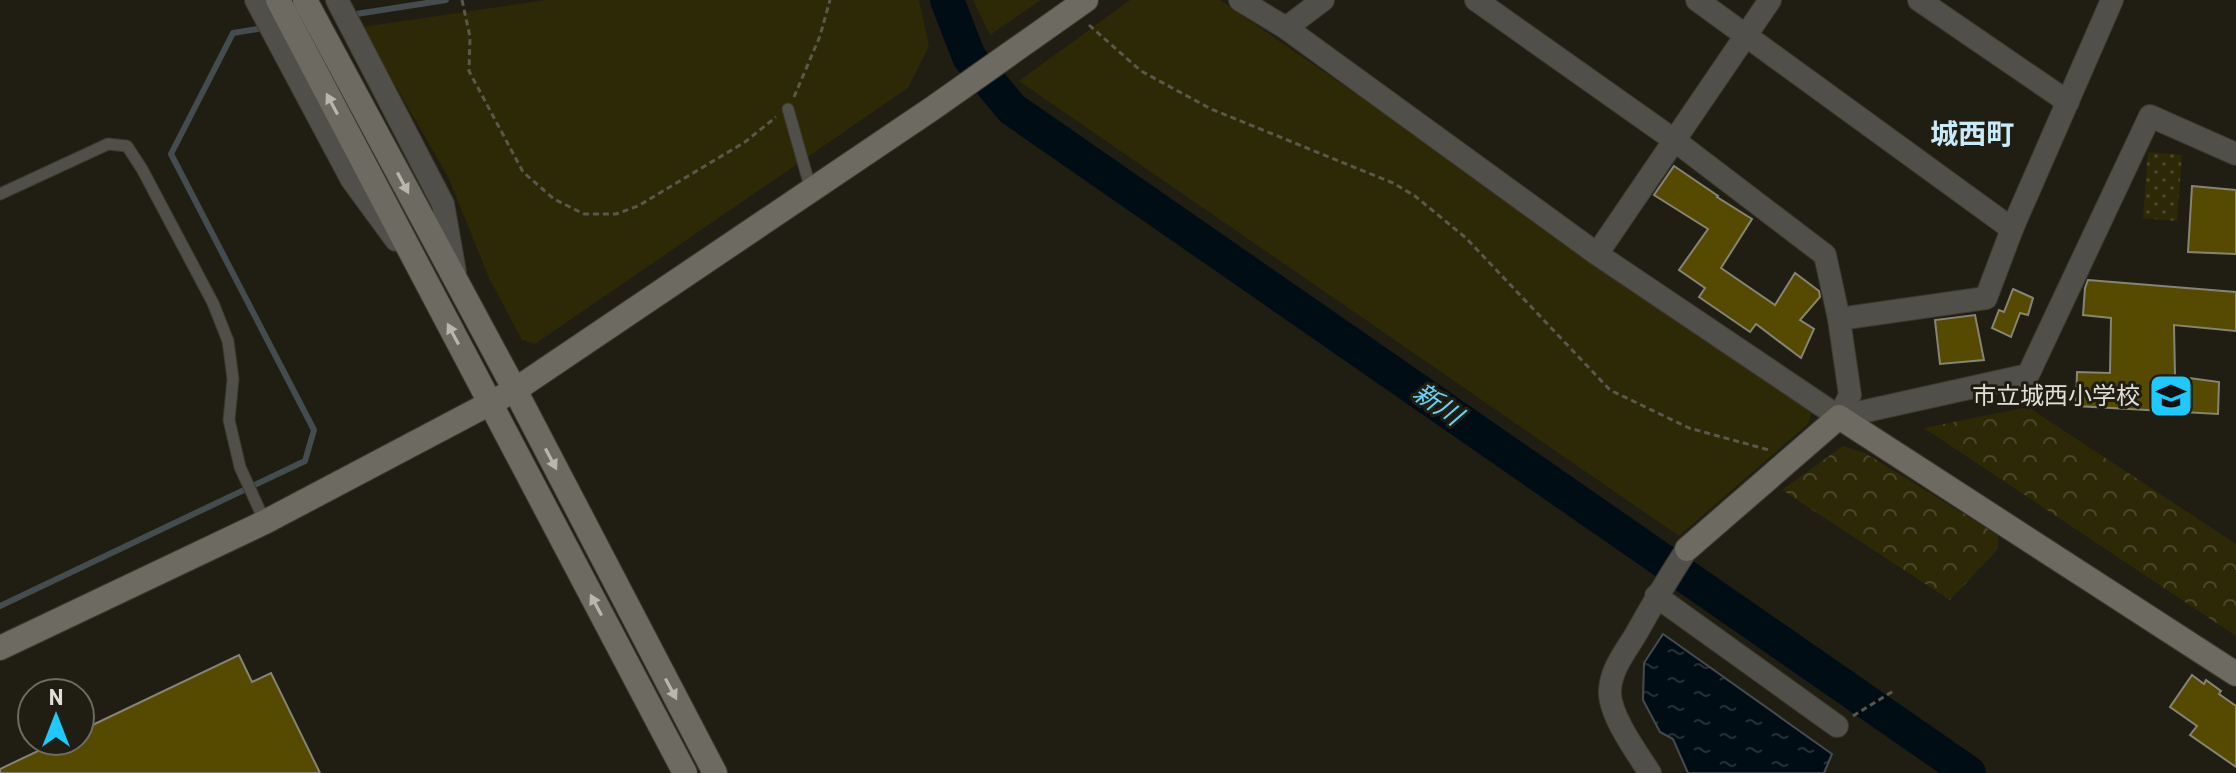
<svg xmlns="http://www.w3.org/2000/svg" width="2236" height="773" font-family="Barlow,'Noto Sans JP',sans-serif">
  <defs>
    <pattern id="grass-dots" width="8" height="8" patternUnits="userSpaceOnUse" patternTransform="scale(2)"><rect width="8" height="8" fill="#2d2806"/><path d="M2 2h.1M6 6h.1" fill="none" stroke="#4b472a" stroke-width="1.8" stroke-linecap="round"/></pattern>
    <pattern id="forest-crowns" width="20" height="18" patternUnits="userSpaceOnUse" patternTransform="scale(2)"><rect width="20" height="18" fill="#2d2806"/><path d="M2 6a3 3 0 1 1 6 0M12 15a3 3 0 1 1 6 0" fill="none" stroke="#4b472a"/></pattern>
    <pattern id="water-ripples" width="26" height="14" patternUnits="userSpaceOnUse" patternTransform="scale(2)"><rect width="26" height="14" fill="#000d15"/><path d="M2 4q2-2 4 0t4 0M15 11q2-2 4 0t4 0" fill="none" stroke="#253036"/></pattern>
  </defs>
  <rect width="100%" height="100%" fill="#201e12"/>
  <path fill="url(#grass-dots)" d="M2148 152 2182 155 2177 221 2143 218Z"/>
  <g fill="url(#forest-crowns)">
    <path d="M2028 407 2236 544V636L1924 428Z"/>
    <path d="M1843 446 1865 453 1998 535V549L1950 600 1782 490Z"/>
  </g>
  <g fill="#2d2806">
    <path d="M546 0H919L929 46 908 88 535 344 522 340 489 278 449 179 362 27Z"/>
    <path d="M973 0H1041L990 35Z"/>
    <path d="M1130 0H1220L1813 409 1808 424 1679 536 1019 81Z"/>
  </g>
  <path fill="url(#water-ripples)" stroke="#444c50" stroke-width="2" d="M1663 634 1832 754 1824 773H1688L1673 739 1660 732 1643 700 1644 663Z"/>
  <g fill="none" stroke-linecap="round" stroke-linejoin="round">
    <g stroke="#444c50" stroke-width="6">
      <path d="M350 15 446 0"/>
      <path d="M0 606 305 461 314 430 171 154 233 33 264 28"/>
    </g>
    <path stroke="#000d15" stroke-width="34" d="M947 0 969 57 1012 109 1969 773"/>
  </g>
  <g fill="#554a00" stroke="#868475" stroke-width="2">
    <path d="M1674 166 1718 196 1717 197 1752 219 1721 268 1775 305 1795 273 1819 291 1820 297 1800 320 1814 329 1801 358 1756 324 1750 332 1699 297 1705 288 1679 270 1708 229 1654 195Z"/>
    <path d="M2192 186 2236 190V254L2188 252Z"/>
    <path d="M2088 280 2236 292V331L2174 325 2175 376 2219 382 2218 414 2076 406 2077 372 2110 373 2111 318 2083 315 2085 288Z"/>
    <path d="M2013 289 2033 298 2028 315 2020 313 2011 337 1992 328 1999 310 2004 312Z"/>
    <path d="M1975 315 1984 360 1940 364 1935 320Z"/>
    <path d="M239 655 252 682 271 673 320 773H0V769L59 741H80V731Z"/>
    <path d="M2192 675 2204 684 2206 680 2221 691 2219 694 2236 706V767L2190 735 2197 726 2170 707Z"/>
  </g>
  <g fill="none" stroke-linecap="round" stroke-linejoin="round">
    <g stroke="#3b392e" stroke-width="13">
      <g id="lane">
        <path d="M788 109 811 190"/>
        <path d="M0 194 108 144 127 146 142 169 213 303 228 341 233 379 229 420 240 467 265 522"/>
      </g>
    </g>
    <g stroke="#3b392e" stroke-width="24">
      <g id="street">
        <path d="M256 0 352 180 396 240"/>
        <path d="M337 0 443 204 455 272"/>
        <path d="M1240 0 1286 28 1597 254 1839 417 2028 375 2150 116 2236 154"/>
        <path d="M1476 0 1674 140 1825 255 1839 319 1850 395 1839 417"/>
        <path d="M1697 0 2012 229"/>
        <path d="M1919 0 2068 102"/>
        <path d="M1286 28 1323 0"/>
        <path d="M1597 254 1770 0"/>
        <path d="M1839 319 1986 298 2012 229 2112 0"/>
        <path d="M1656 596 1837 726"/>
        <path d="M1650 773C1637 753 1608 713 1610 690 1611 669 1626 651 1636 634 1652 605 1669 577 1687 549"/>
      </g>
    </g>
    <g stroke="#3b392e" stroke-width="26">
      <g id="secondary">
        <path d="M278 0 685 773"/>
        <path d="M305 0 515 390 715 773"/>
        <path d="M1687 549 1839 417 2236 674"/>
        <path d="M0 648 265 522 515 390 933 108 1086 0"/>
      </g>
    </g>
    <g stroke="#5a584d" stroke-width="3" stroke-dasharray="6 4" stroke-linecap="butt">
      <path d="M462 0 470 37 469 71 523 172 554 199 584 214H616L638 206 745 142 776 117"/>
      <path d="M1089 25 1141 71 1211 109 1393 183 1415 196 1466 238 1610 390 1689 428 1769 450"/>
      <path d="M794 97 820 36 830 0"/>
      <path d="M1853 716 1895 690"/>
    </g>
    <use href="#lane" stroke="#504f49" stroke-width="11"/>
    <use href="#street" stroke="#504f49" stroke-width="22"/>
    <use href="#secondary" stroke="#6c6a61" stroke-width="24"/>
  </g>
  <defs><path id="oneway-solid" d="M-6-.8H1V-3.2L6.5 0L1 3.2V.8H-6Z" transform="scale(2)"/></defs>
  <g fill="#b8b7ae">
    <use href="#oneway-solid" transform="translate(332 104) rotate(-118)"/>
    <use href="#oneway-solid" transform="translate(403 183) rotate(62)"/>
    <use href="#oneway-solid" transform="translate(453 334) rotate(-118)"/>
    <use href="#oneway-solid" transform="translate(551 459) rotate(62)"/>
    <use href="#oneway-solid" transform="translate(596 605) rotate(-118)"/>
    <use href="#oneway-solid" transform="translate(671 689) rotate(62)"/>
  </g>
  <defs>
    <g id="school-square" transform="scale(2.3)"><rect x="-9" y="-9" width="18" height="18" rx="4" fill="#20c9fd" stroke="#201e12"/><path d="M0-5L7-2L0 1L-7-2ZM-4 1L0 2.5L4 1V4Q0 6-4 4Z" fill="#111"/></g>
  </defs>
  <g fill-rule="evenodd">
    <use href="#school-square" x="2171" y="396"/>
  </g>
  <g text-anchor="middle" stroke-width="6" stroke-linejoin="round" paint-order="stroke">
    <g font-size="24" fill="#e1e0d8" stroke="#201e12" text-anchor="end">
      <text x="2140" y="404">市立城西小学校</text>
    </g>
    <g font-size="26" font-style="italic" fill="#67d2fb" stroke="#201e12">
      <text transform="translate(1438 404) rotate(35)" y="9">新川</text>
    </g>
    <g font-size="28" font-weight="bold" fill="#c9eaf9" stroke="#201e12">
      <text x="1972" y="144">城西町</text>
    </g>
  </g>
  <g transform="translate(56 717)"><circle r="38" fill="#201e12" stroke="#6d6c61" stroke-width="2"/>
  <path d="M0-6L14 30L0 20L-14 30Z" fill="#20c9fd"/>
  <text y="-12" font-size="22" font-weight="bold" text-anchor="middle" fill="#e1e0d8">N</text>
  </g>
</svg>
